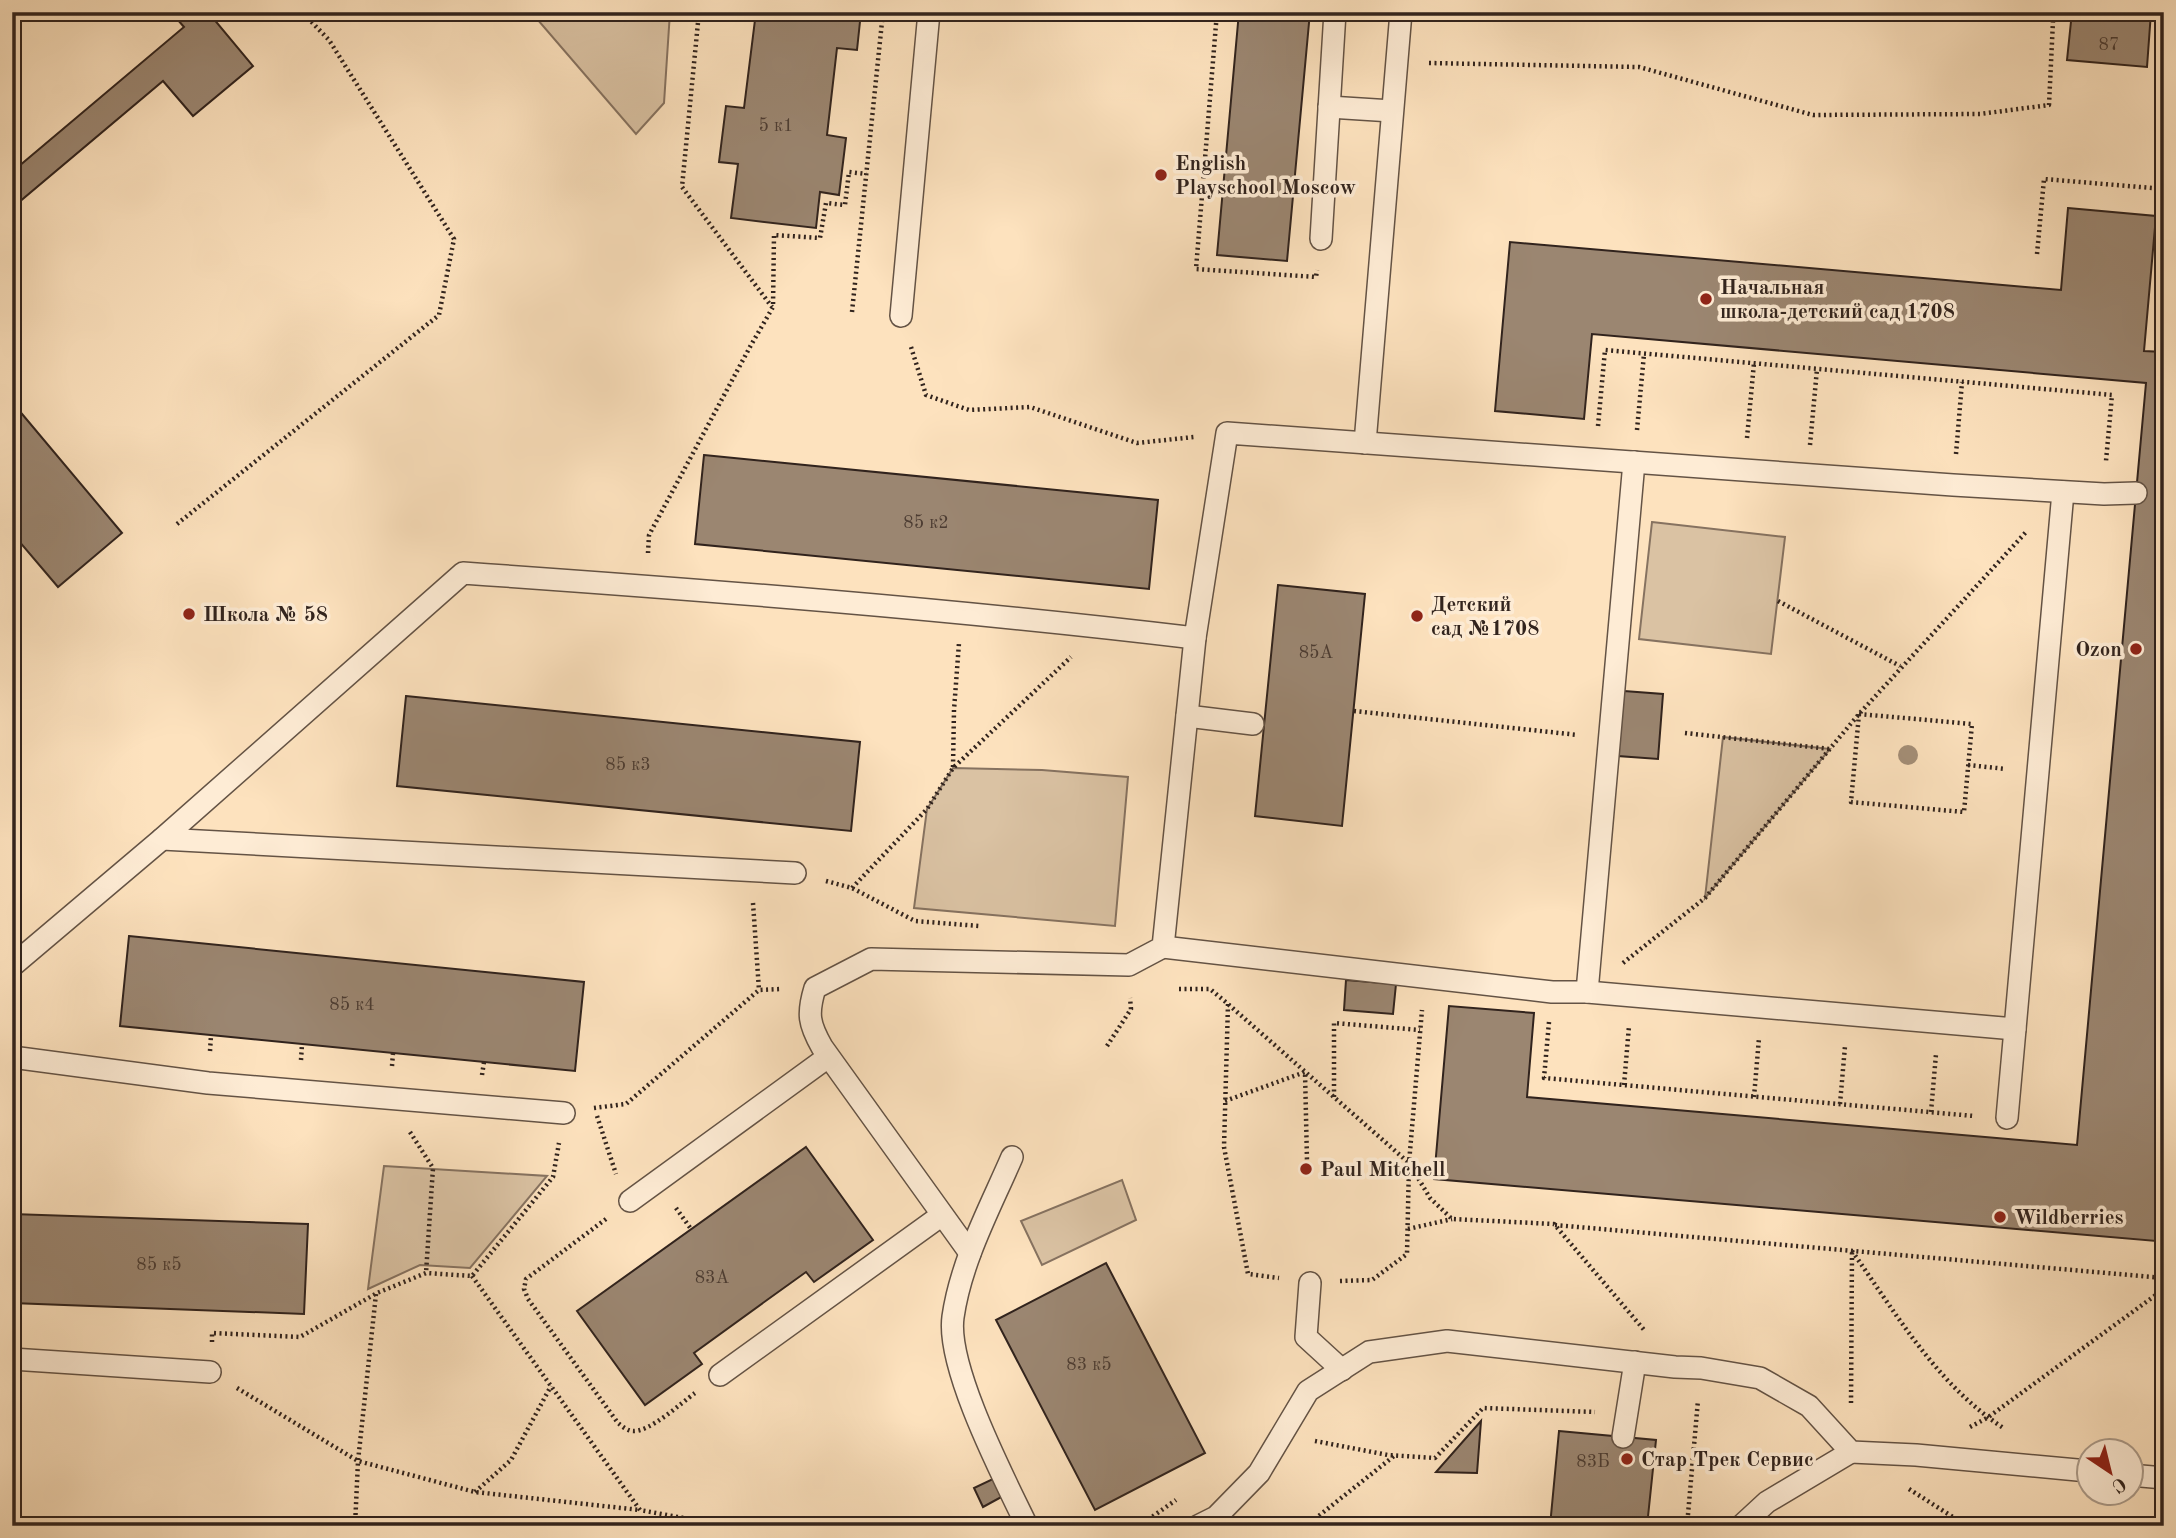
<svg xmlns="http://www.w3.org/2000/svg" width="2176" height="1538" font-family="'Old Standard TT',serif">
  <rect width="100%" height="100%" fill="#fde2be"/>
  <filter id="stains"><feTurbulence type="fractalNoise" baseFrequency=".00286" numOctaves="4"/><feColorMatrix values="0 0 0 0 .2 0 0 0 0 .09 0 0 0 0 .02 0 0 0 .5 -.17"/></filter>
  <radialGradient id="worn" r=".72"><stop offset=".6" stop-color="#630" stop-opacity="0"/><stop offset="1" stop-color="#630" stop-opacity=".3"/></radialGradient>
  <g fill="#dac2a3" stroke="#867260" stroke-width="2">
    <path d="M531 12H670L664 103 636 134Z"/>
    <path d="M1652 522 1785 537 1771 654 1639 639Z"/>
    <path d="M1723 737 1830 749 1705 898Z"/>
    <path d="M953 768 1042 770 1128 777 1115 926 914 908 927 809Z"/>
    <path d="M384 1166 547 1176 470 1268 420 1265 368 1289Z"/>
    <path d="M1122 1180 1136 1220 1042 1265 1021 1221Z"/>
  </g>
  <g fill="#9b8671" stroke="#31231d" stroke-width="2">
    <path d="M171 12H208L253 66 193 116 163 81 12 208V172L184 27Z"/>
    <path d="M756 12H861L857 50 837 48 827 135 846 138 839 195 820 192 816 228 731 218 738 164 719 162 726 106 744 108Z"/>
    <path d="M1239 12H1310L1287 261 1217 255Z"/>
    <path d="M2072 12H2151L2147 67 2067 60Z"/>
    <path d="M2068 208 2156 216 2144 351 2164 352V1153L2156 1241 1434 1179 1449 1006 1534 1013 1527 1097 2077 1145 2146 383 1592 334 1584 419 1495 411 1510 242 2061 290Z"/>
    <path d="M12 402 122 533 58 587 12 533Z"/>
    <path d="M704 455 1158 500 1149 589 695 544Z"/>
    <path d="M1278 585 1365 594 1342 826 1255 816Z"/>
    <path d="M1624 691 1663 694 1658 759 1618 756Z"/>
    <path d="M406 696 860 742 851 831 397 786Z"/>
    <path d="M129 936 584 982 575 1071 120 1026Z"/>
    <path d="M1346 980 1396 984 1393 1014 1344 1010Z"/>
    <path d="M806 1147 873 1240 814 1282 806 1272 767 1300 694 1353 702 1364 645 1405 577 1311Z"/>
    <path d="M12 1214 308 1224 304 1314 12 1303Z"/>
    <path d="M1106 1263 1205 1453 1095 1510 996 1320Z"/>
    <path d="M1481 1421 1477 1473 1436 1472Z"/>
    <path d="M1559 1431 1656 1440 1647 1526H1550Z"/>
    <path d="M997 1477 1005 1495 983 1507 974 1488Z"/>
  </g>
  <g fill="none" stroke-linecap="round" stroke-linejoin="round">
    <g stroke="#645345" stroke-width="24">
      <g id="lane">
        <path d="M1329 107 1392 111"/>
        <path d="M1321 239 1335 12"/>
        <path d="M901 316 929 12"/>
        <path d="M1365 443 1401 12"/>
        <path d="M1187 716 1253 724"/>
        <path d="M162 839 795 873"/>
        <path d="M1163 947 1552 992H1587L2015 1029 2063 492"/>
        <path d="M12 966 162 839 463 573C707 590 952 609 1195 638L1227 433 1953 485 2104 494 2136 493"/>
        <path d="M1587 992 1634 462"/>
        <path d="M12 1057 208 1083 564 1113"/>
        <path d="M2007 1118 2015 1029"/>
        <path d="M1012 1157C990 1208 961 1261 953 1317 946 1367 1004 1478 1027 1526"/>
        <path d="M630 1201 828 1057"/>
        <path d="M970 1253 822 1047C809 1024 807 1014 815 988L871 959 1129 965 1163 947 1195 638"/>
        <path d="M1310 1283 1306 1337 1342 1370"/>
        <path d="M12 1359 210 1372"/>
        <path d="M720 1375 942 1215"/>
        <path d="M1623 1437 1635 1362"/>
        <path d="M2130 1475 2164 1478"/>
        <path d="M1198 1526 1216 1517 1259 1473 1308 1391 1369 1352 1447 1341 1675 1367 1701 1368 1760 1378 1809 1406 1851 1452 1916 1455 2088 1471"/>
        <path d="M1741 1526 1767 1502 1851 1452"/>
      </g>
    </g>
    <g stroke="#31231d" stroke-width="4.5" stroke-dasharray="2 3.5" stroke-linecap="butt">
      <path d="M699 12 682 187 772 307"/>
      <path d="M1217 12 1196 269 1316 277 1317 270"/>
      <path d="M1429 63 1639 67 1813 115 1980 114 2049 105 2053 21"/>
      <path d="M2037 254 2044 179 2164 189"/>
      <path d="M852 312 883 12"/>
      <path d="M911 347 926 395 969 410 1030 407 1137 443 1194 437"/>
      <path d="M1598 426 1605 350 2112 395 2106 461"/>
      <path d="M1637 430 1644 354"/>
      <path d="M1747 438 1754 363"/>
      <path d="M1810 445 1817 369"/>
      <path d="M1956 454 1962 382"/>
      <path d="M177 524 439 315 454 239 329 40 302 12"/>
      <path d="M648 553 649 535 751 345 773 307 774 235 820 238 826 203 845 205 849 172 866 174"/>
      <path d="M1778 601 1900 666"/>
      <path d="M1354 711 1578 735"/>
      <path d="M1859 714 1972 724 1964 812 1851 802Z"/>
      <path d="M1685 733 1830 749"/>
      <path d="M1968 765 2006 769"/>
      <path d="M953 767 954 710 959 643"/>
      <path d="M826 881 852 888 915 921 979 926"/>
      <path d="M852 888 927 809 953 768 1071 657"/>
      <path d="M753 903 759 990"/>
      <path d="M1623 963 1705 898 1859 714 2027 531"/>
      <path d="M1179 989H1210L1228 1004 1409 1163 1430 1198 1452 1219 1554 1224 1645 1331"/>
      <path d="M1228 1004 1224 1147 1248 1274 1279 1278"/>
      <path d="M1549 1022 1544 1078 1974 1116"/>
      <path d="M1107 1046 1131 1009 1130 998"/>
      <path d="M210 1051 211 1035"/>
      <path d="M301 1060 302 1044"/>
      <path d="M392 1066 393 1053"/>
      <path d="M482 1075 484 1062"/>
      <path d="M1624 1085 1629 1026"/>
      <path d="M1334 1097V1023L1420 1030"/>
      <path d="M1754 1097 1759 1038"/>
      <path d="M1225 1101 1305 1072 1307 1161"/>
      <path d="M1840 1104 1845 1046"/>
      <path d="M594 1108 626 1104 759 990 781 989"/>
      <path d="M1931 1112 1936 1054"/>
      <path d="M597 1116 616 1174"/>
      <path d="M410 1132 433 1168 426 1273"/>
      <path d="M676 1208 691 1229"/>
      <path d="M606 1219 526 1279 524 1289 528 1299 618 1423C622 1426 626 1430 632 1431 649 1433 681 1403 695 1393"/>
      <path d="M1555 1225 2164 1278"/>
      <path d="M1408 1229 1452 1219"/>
      <path d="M1852 1251C1897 1315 1938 1386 2005 1429"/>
      <path d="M472 1276 640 1510 727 1526"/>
      <path d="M1340 1281 1372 1280 1407 1254 1409 1163 1422 1010"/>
      <path d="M212 1342V1333L300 1337 377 1293 426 1273 472 1276 553 1177 559 1143"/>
      <path d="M237 1388 358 1461 475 1492 640 1510"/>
      <path d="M1851 1403 1852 1251"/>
      <path d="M1970 1427 1987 1418 2164 1289"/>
      <path d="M1315 1441 1388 1455 1435 1458 1483 1408 1595 1412"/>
      <path d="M1909 1489 1967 1526"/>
      <path d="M475 1492 511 1460 551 1386"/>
      <path d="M355 1526 358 1461 376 1294"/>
      <path d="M1139 1526 1176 1500"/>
      <path d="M1306 1526 1394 1456"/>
      <path d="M1687 1526 1698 1400"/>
    </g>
    <use href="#lane" stroke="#feecd5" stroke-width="21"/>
  </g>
  <circle fill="#a48f78" cx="1908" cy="755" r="10"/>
  <g fill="#8f2418" stroke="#feecd5" stroke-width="2.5">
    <circle cx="1161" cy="175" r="7"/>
    <circle cx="1706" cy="299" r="7"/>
    <circle cx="189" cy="614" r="7"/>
    <circle cx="1417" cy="616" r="7"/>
    <circle cx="2136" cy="649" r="7"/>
    <circle cx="1306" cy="1169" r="7"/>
    <circle cx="2000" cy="1217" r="7"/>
    <circle cx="1627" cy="1459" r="7"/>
  </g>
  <g text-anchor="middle" stroke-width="7" stroke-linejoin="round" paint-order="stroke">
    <g font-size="18" fill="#4c3c32">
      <text x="2109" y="50">87</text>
      <text x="776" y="131">5 к1</text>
      <text x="926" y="528">85 к2</text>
      <text x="1316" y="658">85А</text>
      <text x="628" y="770">85 к3</text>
      <text x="352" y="1010">85 к4</text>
      <text x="159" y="1270">85 к5</text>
      <text x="712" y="1283">83А</text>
      <text x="1089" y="1370">83 к5</text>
      <text x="1593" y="1467">83Б</text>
    </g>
    <g font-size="21" font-weight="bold" fill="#31231d" stroke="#feecd5" text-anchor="start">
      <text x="1175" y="170">English<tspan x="1175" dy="24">Playschool Moscow</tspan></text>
      <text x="1720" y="294">Начальная<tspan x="1720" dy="24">школа-детский сад 1708</tspan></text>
      <text x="1431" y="611">Детский<tspan x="1431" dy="24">сад №1708</tspan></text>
      <text x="203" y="621">Школа № 58</text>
      <text x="2122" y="656" text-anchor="end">Ozon</text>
      <text x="1320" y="1176">Paul Mitchell</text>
      <text x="2014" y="1224">Wildberries</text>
      <text x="1641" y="1466">Стар Трек Сервис</text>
    </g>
  </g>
  <rect width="2176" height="1538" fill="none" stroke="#fde2be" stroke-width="42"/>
  <rect x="14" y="14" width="2148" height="1510" fill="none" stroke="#31231d" stroke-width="3.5"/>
  <rect x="21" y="21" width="2134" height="1496" fill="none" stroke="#31231d" stroke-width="2"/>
  <g transform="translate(2110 1472) rotate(145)"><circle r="33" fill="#feecd5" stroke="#ac9c8b" stroke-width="2"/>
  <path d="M0-5L12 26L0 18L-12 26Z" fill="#8f2418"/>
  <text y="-10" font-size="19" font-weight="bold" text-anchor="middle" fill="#31231d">С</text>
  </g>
  <rect width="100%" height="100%" filter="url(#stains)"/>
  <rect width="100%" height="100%" fill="url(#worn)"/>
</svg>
